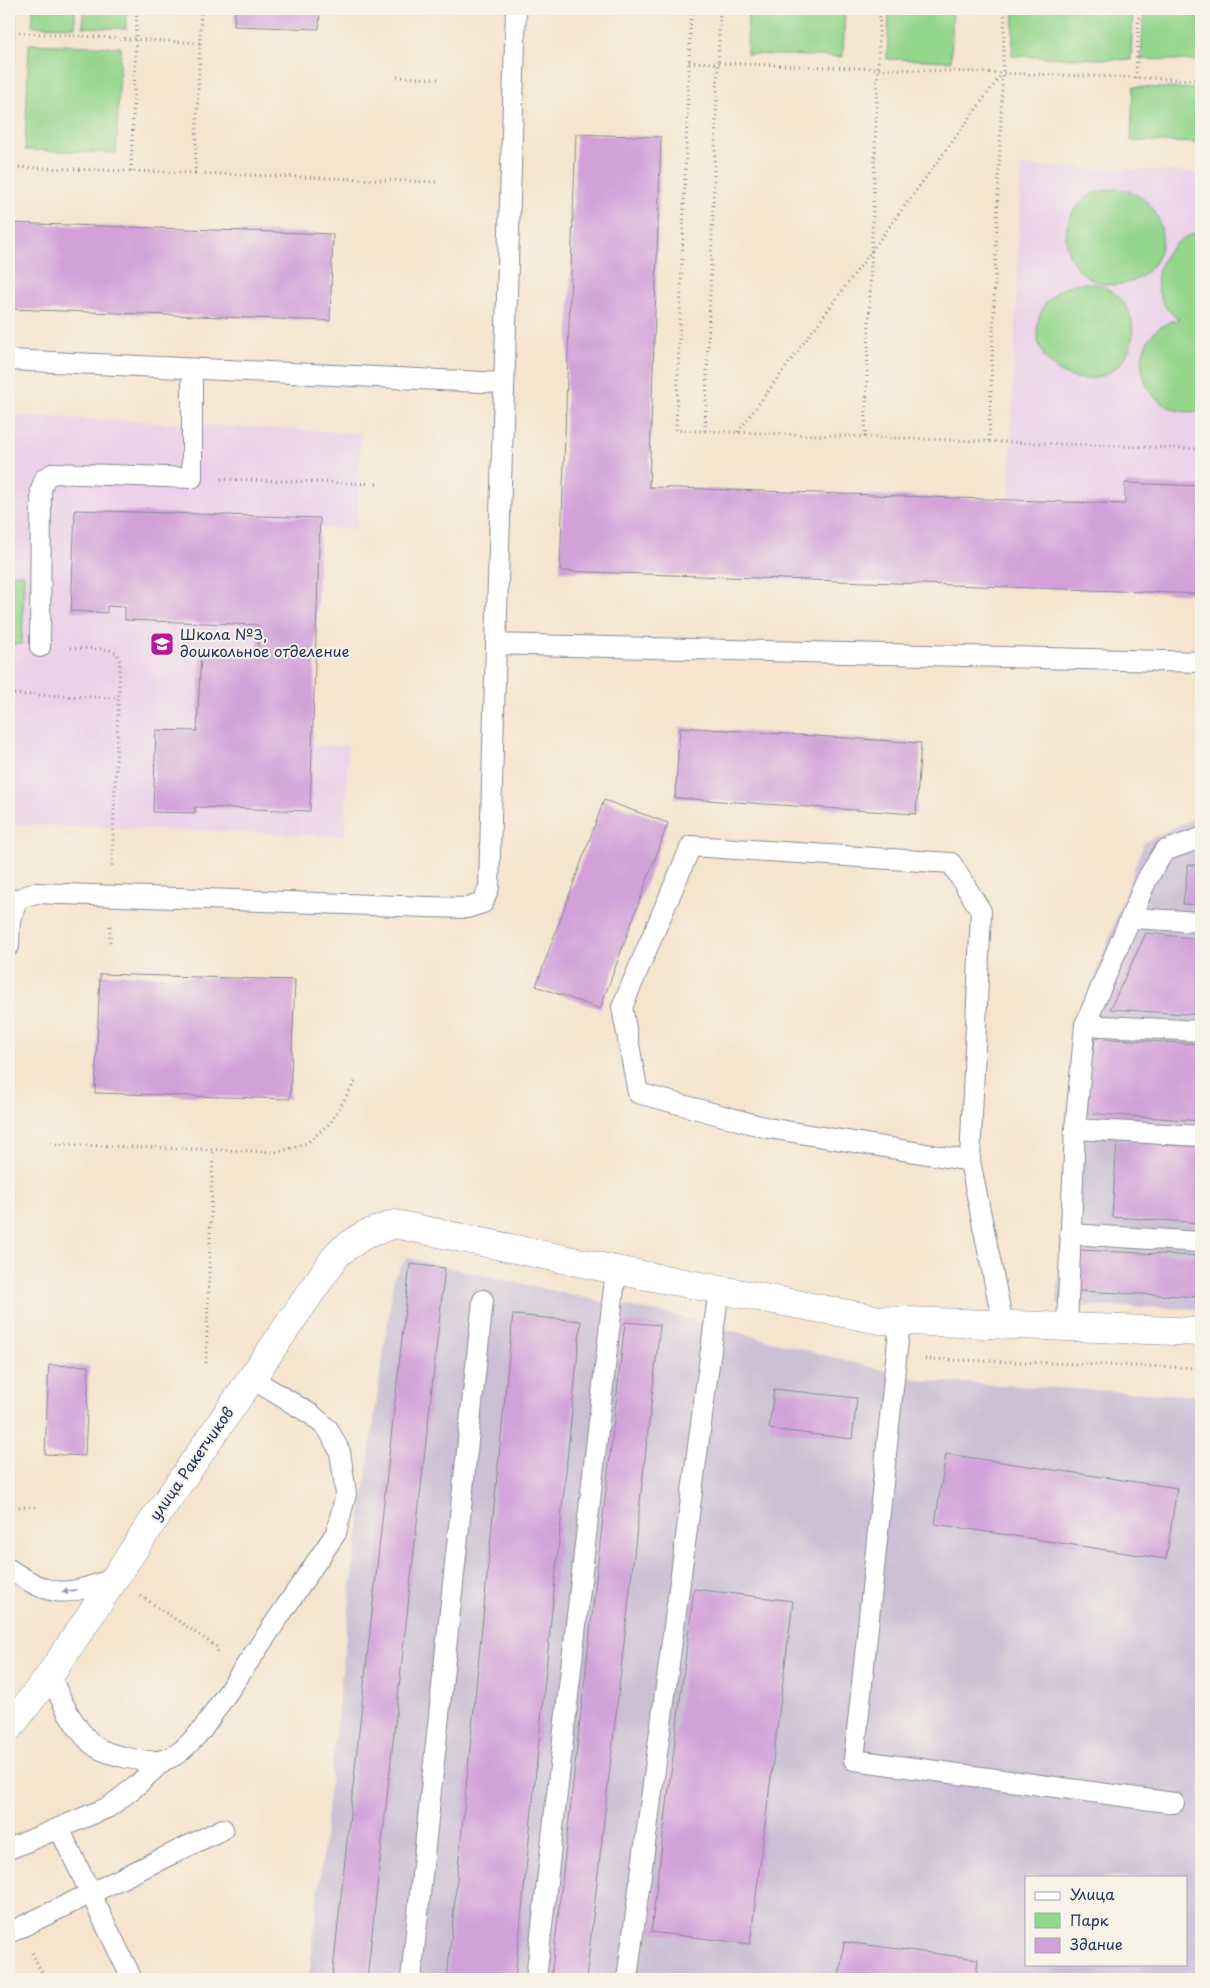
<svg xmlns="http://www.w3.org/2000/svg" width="1210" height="1988" font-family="'Playpen Sans',sans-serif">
  <rect width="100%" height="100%" fill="#f7f3e8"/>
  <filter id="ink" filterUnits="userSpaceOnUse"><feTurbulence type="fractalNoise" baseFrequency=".02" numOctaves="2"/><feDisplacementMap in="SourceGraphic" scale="10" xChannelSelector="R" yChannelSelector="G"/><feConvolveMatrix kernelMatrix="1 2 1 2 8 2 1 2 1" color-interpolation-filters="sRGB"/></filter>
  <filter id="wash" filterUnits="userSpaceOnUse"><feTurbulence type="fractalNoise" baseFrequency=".0096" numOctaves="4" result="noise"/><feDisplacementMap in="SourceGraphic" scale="20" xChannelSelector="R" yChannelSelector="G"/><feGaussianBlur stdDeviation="1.12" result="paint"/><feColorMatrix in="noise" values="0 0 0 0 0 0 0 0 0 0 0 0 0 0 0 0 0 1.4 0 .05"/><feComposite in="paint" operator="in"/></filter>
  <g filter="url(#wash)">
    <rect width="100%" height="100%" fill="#f5e4ce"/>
    <g fill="#ecd1ea">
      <path d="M1021 166 1201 172V594L1121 591 1009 500Z"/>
      <path d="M9 415 361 433 357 529 319 528 312 745 348 746 345 836 9 824Z"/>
    </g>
    <g fill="#cbbfd5" fill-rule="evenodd">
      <path d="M1201 814V1309L1057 1305 1073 1036 1144 842Z"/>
      <path d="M407 1258 599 1301 669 1314 924 1381 1201 1396V1979H309L353 1570 394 1277ZM1026 1877H1186V1964H1026Z"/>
    </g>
    <g fill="#95d68d" stroke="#588276">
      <path d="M33 9H75V27L32 26Z"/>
      <path d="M83 9H126V29L83 27Z"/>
      <path d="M748 9H845L843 57 747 54Z"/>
      <path d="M889 9H953L951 61 887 59Z"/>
      <path d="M1014 9H1133L1131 60 1012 56Z"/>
      <path d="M1144 9H1187L1201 22V61L1141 59Z"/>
      <path d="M29 44 121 47 116 153 25 150Z"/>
      <path d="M1133 87 1201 89V143L1131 141Z"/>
      <circle cx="1114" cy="237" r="48"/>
      <path d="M1201 232V411C1136 422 1119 333 1179 319 1140 294 1158 240 1201 232Z"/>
      <circle cx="1085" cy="331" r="48"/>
      <path d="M9 573 24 574 22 644H9Z"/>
    </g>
    <g id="blocks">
      <g fill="#d1a2d9">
        <path d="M235 9H320L319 29 234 26Z"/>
        <path d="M576 134 661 137 649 487 1125 504V483L1201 486V594L560 571Z"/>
        <path d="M9 223 333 234 330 321 9 309Z"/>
        <path d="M75 510 320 518 310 811 195 807V813L153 812 156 730 197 731 201 653 258 654V625L125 620V607L107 606V613L71 611Z"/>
        <path d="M680 727 921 743 916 814 675 798Z"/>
        <path d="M604 800 668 823 600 1009 536 986Z"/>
        <path d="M1188 865H1201V905L1183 904Z"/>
        <path d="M1146 933 1201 939V1015L1110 1009Z"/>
        <path d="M100 974 295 980 290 1099 95 1093Z"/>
        <path d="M1095 1038 1201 1044V1121L1084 1113Z"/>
        <path d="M1117 1141 1201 1147V1223L1112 1217Z"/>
        <path d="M1080 1250 1201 1256V1297L1078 1291Z"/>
        <path d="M410 1264 445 1268 367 1979H332Z"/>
        <path d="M513 1315 581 1321 515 1979H447Z"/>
        <path d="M625 1322 660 1325 586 1979H551Z"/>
        <path d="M49 1365 89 1366 85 1456 45 1454Z"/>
        <path d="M774 1389 857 1398 852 1439 769 1429Z"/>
        <path d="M946 1454 1177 1488 1166 1559 935 1524Z"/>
        <path d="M694 1589 793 1601 750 1944 651 1932Z"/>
        <path d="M844 1942 978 1959 976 1979H839Z"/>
      </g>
    </g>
  </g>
  <g filter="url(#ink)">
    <use href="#blocks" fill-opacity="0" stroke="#888a96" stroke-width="1"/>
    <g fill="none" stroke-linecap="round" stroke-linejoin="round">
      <g stroke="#888a96" stroke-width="22">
        <g id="lane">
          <path d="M516 9 496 644 1201 662"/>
          <path d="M9 360 504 383"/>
          <path d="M40 647 41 490 45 478 54 473 192 478V369"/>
          <path d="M1132 918 1201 922"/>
          <path d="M9 946 10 919 18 899 35 893 427 907 467 908 483 903 489 887 496 644"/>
          <path d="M1085 1025 1201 1031"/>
          <path d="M1075 1129 1201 1136"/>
          <path d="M970 1161 768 1128 638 1093 622 1007 691 846 951 863 981 911 970 1161 1003 1324"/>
          <path d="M1070 1234 1201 1242"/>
          <path d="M900 1321 854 1760 1174 1803"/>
          <path d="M1067 1326 1075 1129 1085 1025 1147 879 1164 851 1201 838"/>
          <path d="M9 1569C56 1600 65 1595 116 1578"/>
          <path d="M50 1675C61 1700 72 1725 92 1744 104 1755 147 1764 163 1760 179 1757 191 1741 202 1730L336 1533 346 1494 340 1452 328 1429 312 1415 251 1378"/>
          <path d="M59 1828 132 1979"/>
          <path d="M9 1849 109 1807 135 1787 163 1761"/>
          <path d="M9 1933 223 1829"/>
          <path d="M411 1979 483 1300"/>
          <path d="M536 1979 616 1270"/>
          <path d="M627 1979 719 1289"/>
        </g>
      </g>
      <g stroke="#888a96" stroke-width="29">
        <path id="street" d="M9 1728 50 1675 153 1521 338 1253 364 1235 395 1224 616 1270 880 1320 1201 1332"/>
      </g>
      <g stroke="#888a96" stroke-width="3" stroke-dasharray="1 4" stroke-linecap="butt">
        <path d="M691 9 676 430 1201 449"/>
        <path d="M1200 9 1201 10"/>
        <path d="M9 32 200 43"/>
        <path d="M689 62 1201 80"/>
        <path d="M397 77 439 79"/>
        <path d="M1136 78 1139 9"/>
        <path d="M9 167 195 173 201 9"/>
        <path d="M9 167 15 9"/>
        <path d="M131 171 137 9"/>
        <path d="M195 173 436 182"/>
        <path d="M705 431 720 9"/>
        <path d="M738 432 1002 74"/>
        <path d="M865 437 880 9"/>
        <path d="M989 441 1005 9"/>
        <path d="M221 479 380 484"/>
        <path d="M70 648 108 649 117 653 120 661 112 866"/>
        <path d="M9 694 119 698"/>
        <path d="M110 942V925"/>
        <path d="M51 1144 279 1152 307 1143 331 1122 356 1080"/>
        <path d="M925 1359 1201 1368"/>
        <path d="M206 1363 213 1150"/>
        <path d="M9 1507H37"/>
        <path d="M141 1596 217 1647 218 1652"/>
        <path d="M32 1953 45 1979"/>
      </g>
      <use href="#lane" stroke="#fff" stroke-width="20"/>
      <use href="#street" stroke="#fff" stroke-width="28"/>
    </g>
    <defs><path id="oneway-solid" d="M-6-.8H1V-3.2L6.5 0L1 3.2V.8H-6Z" transform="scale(1.25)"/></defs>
    <use fill="#8d97ae" href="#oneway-solid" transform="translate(69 1591) rotate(171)"/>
  </g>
  <defs>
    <g id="school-square" transform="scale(1.25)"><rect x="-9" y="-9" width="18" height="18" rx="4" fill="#b5179e" stroke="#f7f3e8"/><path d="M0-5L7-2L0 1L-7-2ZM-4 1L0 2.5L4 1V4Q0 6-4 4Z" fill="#fff"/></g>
  </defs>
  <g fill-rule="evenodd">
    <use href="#school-square" x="162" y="644"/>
  </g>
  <g text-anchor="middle" stroke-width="4" stroke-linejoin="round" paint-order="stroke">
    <g font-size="15" fill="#1b2f5e" stroke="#f7f3e8" text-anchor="start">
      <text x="180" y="640">Школа №3,<tspan x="180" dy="17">дошкольное отделение</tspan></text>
    </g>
    <g font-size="15" fill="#1b2f5e" stroke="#f7f3e8">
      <text transform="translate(192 1464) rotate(-55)" y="5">улица Ракетчиков</text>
    </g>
  </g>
  <rect width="1210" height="1988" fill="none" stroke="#f7f3e8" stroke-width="30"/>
  <rect x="1025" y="1876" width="162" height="90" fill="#f7f3e8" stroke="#9fa5b1"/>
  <rect x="1035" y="1892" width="25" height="8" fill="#ffffff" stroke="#9fa5b1"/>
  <text x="1070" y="1900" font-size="15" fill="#1b2f5e">Улица</text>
  <rect x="1035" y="1913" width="25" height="15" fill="#95d68d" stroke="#9fa5b1"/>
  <text x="1070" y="1926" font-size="15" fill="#1b2f5e">Парк</text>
  <rect x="1035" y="1938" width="25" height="15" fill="#d1a2d9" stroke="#9fa5b1"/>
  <text x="1070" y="1950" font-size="15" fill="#1b2f5e">Здание</text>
</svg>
